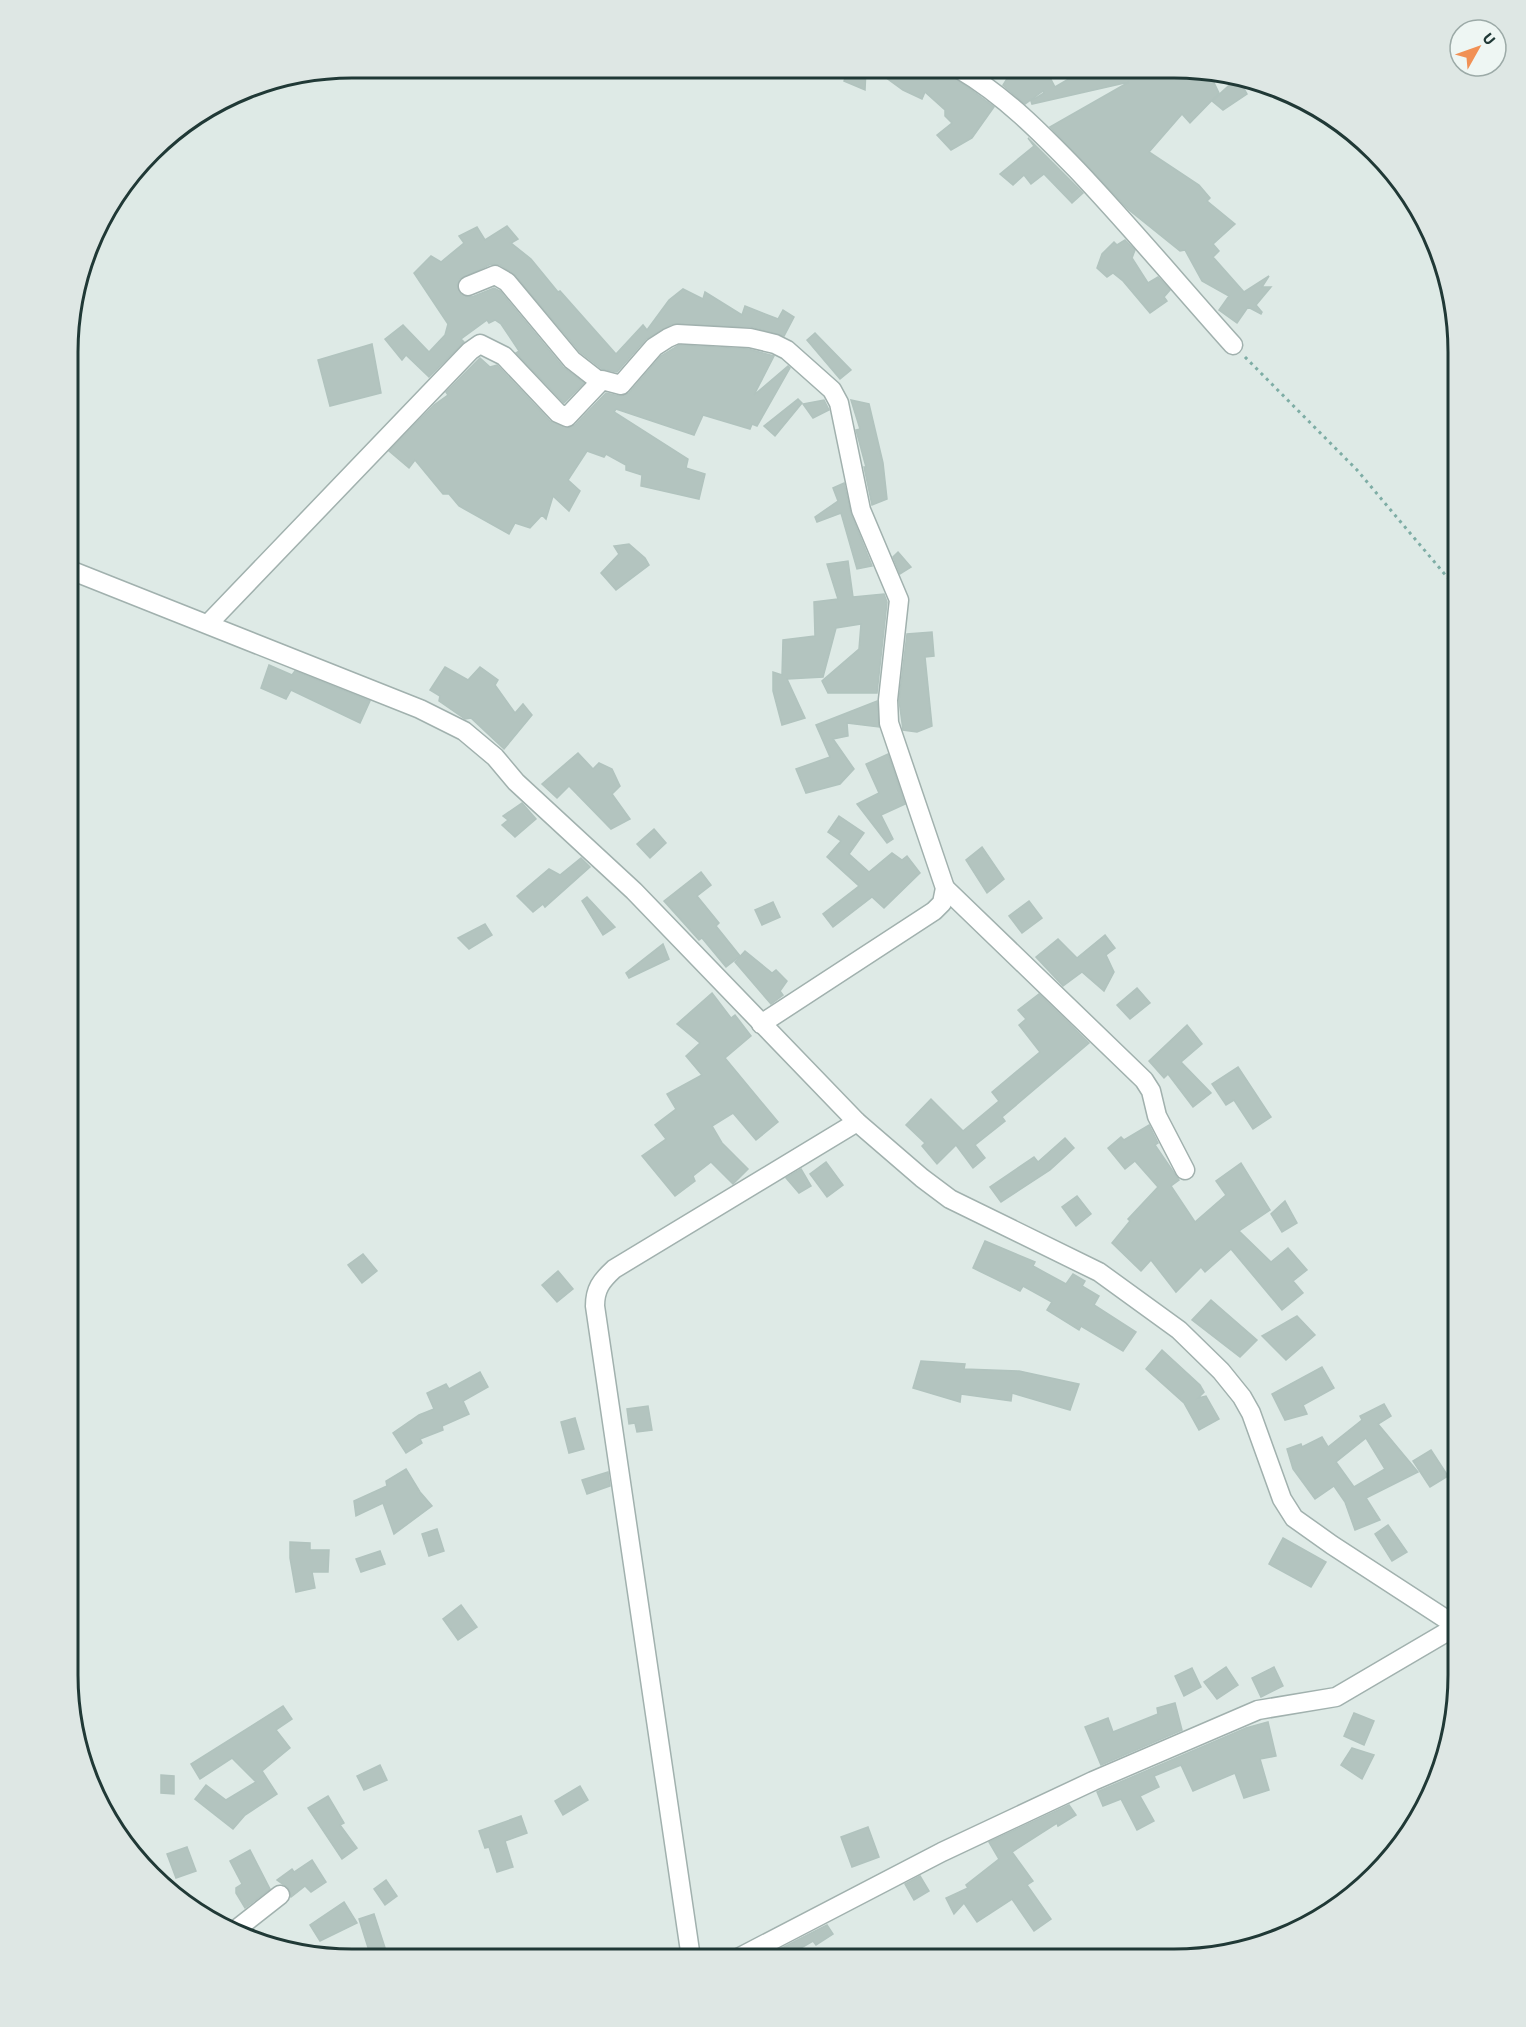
<svg xmlns="http://www.w3.org/2000/svg" width="1526" height="2027" font-family="'Source Sans 3',sans-serif">
  <rect width="100%" height="100%" fill="#deeae6"/>
  <g fill="#b3c4bf" stroke="#b1c3be" stroke-width="1.5" fill-rule="evenodd">
    <path d="M848 69H866L865 90 844 81Z"/>
    <path d="M874 69H925L941 77 946 71 994 107 972 138 951 150 937 135 952 123 945 116V110L925 92 922 99 903 90Z"/>
    <path d="M1013 69 1036 72 1035 69 1046 70 1055 87 1084 70H1100L1103 74 1112 70H1208L1219 93 1190 123 1182 114 1149 152 1199 185 1210 198 1207 201 1235 224 1213 244 1219 251 1213 257 1244 292 1269 276 1262 287H1271L1256 305 1262 312 1261 314 1248 307 1237 323 1219 310 1229 296 1202 281 1185 250 1180 251 1129 210 1050 127 1129 82 1032 104 1031 101 1044 93 1043 91 1025 104 1003 85Z"/>
    <path d="M1236 79 1240 81 1247 94 1223 110 1212 101Z"/>
    <path d="M1028 138 1083 193 1072 203 1044 174 1031 184 1024 175 1013 185 1000 174 1034 146Z"/>
    <path d="M507 226 518 239 511 243 531 259 558 292 560 291 616 354 643 325 647 330 669 300 683 289 703 299 705 292 742 315 745 306 778 319 783 310 794 317 784 336 751 327 672 324 646 339 617 372 602 369 580 352 515 275 500 265 491 264 460 279 457 285 461 294 472 297 494 288 500 291 563 367 584 383 564 403 516 353 519 351 501 324 495 320 489 323 487 320 461 339 464 342 429 377 406 355 402 360 385 339 403 325 429 352 445 335 448 324 414 273 431 256 441 262 464 243 459 236 477 227 485 240Z"/>
    <path d="M1125 240 1135 250 1132 258 1148 283 1158 277 1170 290 1164 297 1167 301 1150 313 1123 281 1113 273 1107 277 1097 268 1102 254 1114 242 1117 245Z"/>
    <path d="M815 333 851 370 840 379 807 340Z"/>
    <path d="M372 344 381 393 330 406 318 360Z"/>
    <path d="M679 345 748 349 774 356 754 395 788 366 790 368 757 426 752 424 750 429 703 415 694 435 616 409 614 412 688 459 686 468 705 474 699 499 641 486 642 475 626 470V465L606 454 604 457 587 451 568 480 580 491 569 511 553 496 546 519 542 515 530 528 515 523 509 534 459 506 449 494H443L415 460 409 468 389 451 434 405 448 395 446 392 480 358 490 367 497 365 550 421 569 428 575 425 606 393 619 396 629 393 661 356Z"/>
    <path d="M798 399 802 403 775 436 764 426Z"/>
    <path d="M824 400 829 410 813 418 803 404Z"/>
    <path d="M851 400 869 404 883 463 887 499 872 505 864 467H866L856 430 860 429Z"/>
    <path d="M844 483 851 514 872 566 857 569 841 513 817 522 815 517 838 501 833 488Z"/>
    <path d="M629 544 645 558 649 565 616 590 601 573 619 554 614 546Z"/>
    <path d="M898 552 911 567 900 574 893 557Z"/>
    <path d="M848 561 853 597 884 594 887 602 877 693H828L822 681 859 649 861 624 836 628 823 677 787 679 805 718 782 725 773 691V672L782 675 783 640 815 636 814 602 838 599 827 564Z"/>
    <path d="M932 632 934 656 925 657 932 726 917 732 903 730 899 700 907 634Z"/>
    <path d="M269 665 292 675 295 671 370 701 360 723 291 690 286 699 261 688Z"/>
    <path d="M445 667 468 680 480 667 498 680 495 685 515 713 523 704 532 715 504 749 471 718 465 719 439 701 440 696 430 690Z"/>
    <path d="M877 701 879 727 847 723 848 736 833 739 854 769 840 784 806 793 796 769 830 757 816 725Z"/>
    <path d="M578 753 593 769 599 763 612 769 620 786 612 794 630 819 611 829 569 786 557 798 542 784Z"/>
    <path d="M888 754 905 804 881 815 893 839 887 843 857 804 879 793 866 764Z"/>
    <path d="M522 803 536 819 515 837 502 825 508 820 503 816Z"/>
    <path d="M839 816 864 833 849 854 869 872 892 853 902 860 907 856 920 873 884 908 872 897 833 927 823 914 859 886 827 857 841 841 828 832Z"/>
    <path d="M654 829 666 843 650 858 637 844Z"/>
    <path d="M982 847 1004 879 987 893 966 860Z"/>
    <path d="M581 858 590 867 545 907 543 904 533 912 517 896 549 869 560 875Z"/>
    <path d="M701 872 711 885 697 896 719 923 716 926 740 956 726 967 702 938 699 940 664 901Z"/>
    <path d="M587 897 615 927 603 935 582 901Z"/>
    <path d="M1029 901 1042 918 1022 933 1009 916Z"/>
    <path d="M773 902 780 917 762 925 755 910Z"/>
    <path d="M485 924 492 935 469 949 458 938Z"/>
    <path d="M1105 935 1115 948 1106 955 1114 972 1104 991 1082 972 1063 986 1036 957 1058 939 1077 958Z"/>
    <path d="M663 944 669 959 629 978 626 973Z"/>
    <path d="M745 951 772 973 776 970 787 981 780 991 783 995 771 1004 735 962Z"/>
    <path d="M1137 988 1150 1003 1130 1019 1117 1005Z"/>
    <path d="M712 993 731 1018 735 1015 751 1036 725 1058 778 1122 756 1140 733 1113 712 1126 722 1143 748 1169 733 1184 711 1162 693 1176 695 1181 675 1196 642 1156 666 1139 655 1125 676 1109 667 1094 702 1075 686 1056 700 1043 677 1024Z"/>
    <path d="M1039 994 1089 1043 1002 1117 1005 1121 975 1145 985 1158 973 1168 956 1145 937 1164 922 1146 925 1143 906 1125 931 1099 963 1131 999 1101 992 1092 1040 1052 1019 1025 1026 1019 1018 1010Z"/>
    <path d="M1187 1025 1202 1044 1181 1062 1211 1093 1193 1107 1168 1074 1164 1078 1149 1061Z"/>
    <path d="M1238 1067 1271 1117 1253 1129 1234 1100 1226 1105 1212 1084Z"/>
    <path d="M1149 1125 1158 1143 1155 1145 1179 1180 1171 1186 1195 1222 1226 1195 1216 1181 1241 1163 1270 1210 1239 1231 1271 1262 1288 1248 1307 1270 1293 1281 1303 1293 1282 1310 1231 1249 1205 1272 1201 1267 1176 1292 1151 1260 1141 1271 1112 1243 1130 1221 1128 1219 1158 1187 1135 1161 1125 1169 1108 1148 1121 1137 1124 1140Z"/>
    <path d="M1065 1138 1074 1148 1050 1170 1001 1202 990 1187 1034 1157 1038 1162Z"/>
    <path d="M826 1162 843 1185 827 1197 810 1174Z"/>
    <path d="M801 1169 811 1186 799 1193 786 1178Z"/>
    <path d="M1077 1196 1091 1214 1076 1226 1062 1207Z"/>
    <path d="M1285 1201 1297 1223 1282 1232 1271 1214Z"/>
    <path d="M985 1241 1035 1262 1033 1266 1066 1284 1073 1274 1085 1281 1082 1286 1099 1296 1094 1305 1136 1332 1123 1351 1081 1326 1079 1330 1047 1310 1052 1302 1023 1286 1020 1291 973 1268Z"/>
    <path d="M363 1254 377 1271 362 1283 348 1265Z"/>
    <path d="M558 1271 573 1289 557 1302 542 1285Z"/>
    <path d="M1211 1300 1257 1340 1240 1357 1192 1320Z"/>
    <path d="M1297 1316 1315 1335 1286 1360 1262 1336Z"/>
    <path d="M1162 1350 1200 1385 1204 1392 1198 1398 1206 1396 1219 1419 1199 1430 1184 1403 1146 1369Z"/>
    <path d="M921 1361 965 1364 964 1369 1019 1371 1079 1384 1070 1410 1012 1393 1011 1401 961 1394 960 1402 913 1388Z"/>
    <path d="M1322 1367 1334 1388 1303 1405 1307 1414 1285 1420 1272 1394Z"/>
    <path d="M480 1372 488 1387 463 1401 469 1414 442 1426 443 1430 420 1439 422 1443 406 1453 393 1433 419 1415 434 1409 427 1393 446 1384 449 1389Z"/>
    <path d="M1384 1404 1391 1416 1378 1424 1418 1472 1366 1498 1380 1520 1355 1530 1345 1502 1334 1486 1315 1499 1293 1469 1287 1449 1301 1444 1302 1447 1322 1437 1328 1447 1362 1420 1360 1416ZM1366 1438 1385 1469 1354 1487 1336 1462Z"/>
    <path d="M648 1406 652 1430 637 1432 635 1423 629 1424 627 1409Z"/>
    <path d="M575 1418 584 1449 569 1453 561 1422Z"/>
    <path d="M1431 1450 1448 1476 1430 1487 1413 1461Z"/>
    <path d="M406 1469 420 1492 432 1506 394 1534 383 1503 356 1516 354 1501 387 1486 386 1481Z"/>
    <path d="M608 1472 610 1486 587 1494 582 1480Z"/>
    <path d="M1388 1525 1407 1552 1392 1561 1375 1534Z"/>
    <path d="M437 1529 444 1551 429 1556 422 1534Z"/>
    <path d="M1283 1538 1326 1562 1311 1587 1269 1564Z"/>
    <path d="M290 1542 310 1543V1550H329L328 1572H312L315 1588 296 1592 290 1558Z"/>
    <path d="M380 1551 385 1564 361 1572 356 1559Z"/>
    <path d="M461 1605 477 1627 458 1640 443 1619Z"/>
    <path d="M1226 1667 1238 1685 1217 1699 1204 1682Z"/>
    <path d="M1274 1667 1283 1686 1261 1697 1252 1678Z"/>
    <path d="M1192 1668 1201 1687 1184 1696 1175 1676Z"/>
    <path d="M1175 1703 1182 1730 1101 1765 1085 1727 1108 1718 1113 1732 1158 1714 1157 1708Z"/>
    <path d="M283 1706 292 1719 276 1730 290 1748 262 1771 277 1794 245 1815 233 1829 195 1799 206 1785 226 1800 256 1782 232 1758 200 1779 191 1764Z"/>
    <path d="M1354 1713 1374 1721 1364 1745 1344 1736Z"/>
    <path d="M1268 1722 1276 1756 1260 1759 1269 1790 1244 1798 1235 1773 1193 1791 1181 1765 1154 1776 1159 1787 1140 1796 1154 1821 1137 1830 1121 1799 1103 1806 1097 1792 1246 1728Z"/>
    <path d="M1352 1748 1374 1755 1362 1779 1341 1765Z"/>
    <path d="M380 1765 387 1780 364 1790 357 1776Z"/>
    <path d="M161 1775 174 1776V1794L161 1793Z"/>
    <path d="M580 1786 588 1800 563 1815 555 1801Z"/>
    <path d="M328 1796 344 1823 340 1825 357 1848 342 1859 308 1808Z"/>
    <path d="M1069 1805 1076 1815 1058 1826 1057 1823 1012 1852 1033 1881 1027 1885 1051 1919 1034 1931 1012 1899 977 1922 964 1903 954 1914 946 1898 968 1888 966 1885 999 1859 989 1842Z"/>
    <path d="M521 1816 527 1833 505 1841 513 1867 497 1872 489 1847 485 1848 479 1831Z"/>
    <path d="M868 1827 879 1857 852 1867 841 1837Z"/>
    <path d="M187 1847 196 1871 176 1878 167 1854Z"/>
    <path d="M250 1850 270 1889 245 1908 236 1893V1888L242 1884 230 1861Z"/>
    <path d="M312 1860 326 1882 311 1892 305 1886 291 1897 288 1888 277 1880 292 1869 294 1872Z"/>
    <path d="M920 1876 929 1891 914 1900 905 1884Z"/>
    <path d="M386 1880 397 1896 385 1905 374 1889Z"/>
    <path d="M344 1902 357 1923 320 1941 310 1925Z"/>
    <path d="M374 1914 388 1957H371L359 1919Z"/>
    <path d="M827 1925 833 1934 816 1945 813 1941 784 1958H762Z"/>
  </g>
  <g fill="none" stroke-linecap="round" stroke-linejoin="round">
    <g stroke="#a1b1ae" stroke-width="21">
      <g id="minor">
        <path d="M959 69C1005 96 1041 133 1077 170 1131 227 1181 287 1233 345"/>
        <path d="M468 286 495 275 507 282 572 360 599 381"/>
        <path d="M70 570 420 709 464 731 495 757 516 782 634 891 857 1122 922 1178 950 1199 1099 1272 1179 1330 1221 1371 1242 1397 1251 1413 1282 1499 1294 1518 1332 1545 1458 1627"/>
        <path d="M208 624 470 351 480 344 504 356 558 413 567 417 602 380 621 385 654 347 668 338 677 334 750 338 775 344 787 350 832 390 839 403 861 510 899 600 888 700 889 723 945 888 942 903 934 911 761 1024"/>
        <path d="M945 888 1144 1080 1151 1091 1157 1116 1185 1170"/>
        <path d="M238 1928 280 1895"/>
        <path d="M691 1958 595 1306C595 1289 601 1281 614 1269L857 1122"/>
        <path d="M738 1958 942 1852 1093 1781 1258 1710 1336 1697 1457 1626"/>
      </g>
    </g>
    <path stroke="#7eada5" stroke-width="3" stroke-dasharray="3 4.5" stroke-linecap="butt" d="M1245 357 1357 470 1458 590"/>
    <use href="#minor" stroke="#fff" stroke-width="18"/>
  </g>
  <path d="M0 0H1526V2027H0ZM352 78H1174A274 274 0 0 1 1448 352V1675A274 274 0 0 1 1174 1949H352A274 274 0 0 1 78 1675V352A274 274 0 0 1 352 78Z" fill="#dee7e4" fill-rule="evenodd"/>
  <path fill="none" stroke="#203936" stroke-width="3" d="M352 78H1174A274 274 0 0 1 1448 352V1675A274 274 0 0 1 1174 1949H352A274 274 0 0 1 78 1675V352A274 274 0 0 1 352 78Z"/>
  <g transform="translate(1478 48) rotate(50)"><circle r="28" fill="#eef6f3" stroke="#9caaa7" stroke-width="1.5"/>
  <path d="M0-4.5L10 22L0 15L-10 22Z" fill="#f19054"/>
  <text y="-9" font-size="16" font-weight="bold" text-anchor="middle" fill="#203936">U</text>
  </g>
</svg>
